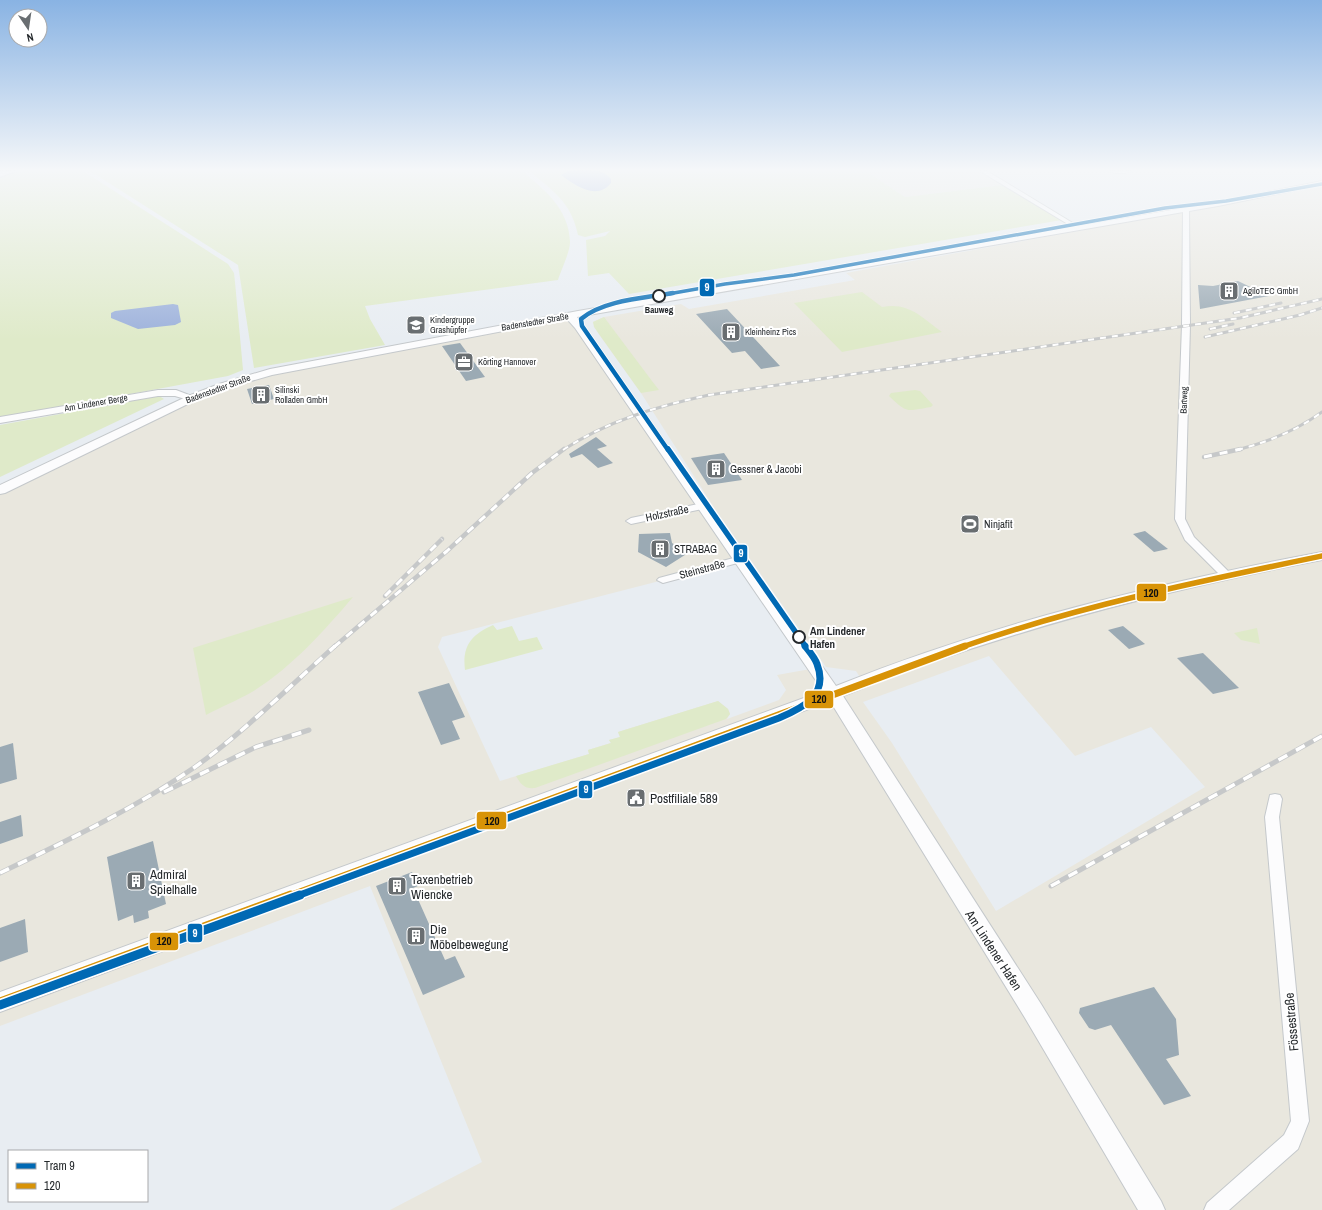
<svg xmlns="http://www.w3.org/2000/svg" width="1322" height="1210" font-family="'Archivo Narrow',sans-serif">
  <rect width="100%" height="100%" fill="#e8edf2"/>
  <g fill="#e9e7de" fill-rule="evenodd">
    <path d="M866 171H979L1002 185 905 197Z"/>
    <path d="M1322 187V1210H390L482 1162 370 886 0 1026V490L192 398 252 377 570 316 741 560 442 637 438 647 500 781 589 754 588 750 611 743 609 740 620 737 618 732 718 701 728 709 730 714 727 719 779 700 786 690 777 675 816 668 833 693 863 682 856 671 826 667 715 509 641 393 598 333 593 322 604 317 681 304 689 309 855 280 846 273ZM989 656 1075 756 1151 727 1205 787 996 911 892 743 863 702Z"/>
  </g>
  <g fill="#dfeac9">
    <path d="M22 171H83L228 264 234 273 235 282 243 370 228 376 0 418V177Z"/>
    <path d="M90 171H522C545 190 569 209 570 242 570 252 561 270 558 280L365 306 370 319 385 345 254 368 238 265Z"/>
    <path d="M530 171H866L905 197 1002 185 1062 220 629 294 609 273 588 276 586 240 605 236 610 231 585 237 578 235C570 200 554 193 530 171Z"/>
    <path d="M862 292 882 307C909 302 921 317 942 332L842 352 794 303Z"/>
    <path d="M604 317 652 381 659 390 641 393 594 327 593 322Z"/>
    <path d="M915 390 920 391 933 405 931 407C906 411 908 414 889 396L891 393Z"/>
    <path d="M159 396 164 399 0 477V425Z"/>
    <path d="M353 597C324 631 291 668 252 692 238 700 221 707 206 715L193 648Z"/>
    <path d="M493 625 497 630 512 626 519 641 537 637 543 649 465 670C462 646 471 635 493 625Z"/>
    <path d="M1257 628 1260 644 1241 640 1234 633Z"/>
    <path d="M718 701 728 709 730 714 726 719 712 724 535 788C525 789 521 785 516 776L589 754 588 750 611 743 609 740 620 737 618 732Z"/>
  </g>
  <g fill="#9cb1db">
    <path d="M568 171C582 171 602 167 611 179V183C597 201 574 185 561 175Z"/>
    <path d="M173 304 178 305 181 322 175 325 138 329 111 318V313L115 311Z"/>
  </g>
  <g fill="#9baab4">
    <path d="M1238 281 1269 296 1200 309 1198 285 1213 286Z"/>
    <path d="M727 309 780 366 761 369 745 351 732 353 696 314Z"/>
    <path d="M460 343 485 377 466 381 442 346Z"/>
    <path d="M269 385 274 399 252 404 247 389Z"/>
    <path d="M596 437 607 446 597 449 613 463 598 468 582 454 571 458 569 454Z"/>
    <path d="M724 453 742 480 708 485 691 458Z"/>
    <path d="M1145 531 1168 549 1154 552 1133 534Z"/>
    <path d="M670 533 672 543 688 553 666 567 638 552 639 534Z"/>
    <path d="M1123 626 1145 644 1129 649 1108 630Z"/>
    <path d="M1203 653 1239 688 1213 694 1177 658Z"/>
    <path d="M449 683 465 717 452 721 460 739 441 745 418 692Z"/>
    <path d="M13 743 17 779 0 784V747Z"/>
    <path d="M21 815 23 836 0 844V822Z"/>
    <path d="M153 841 166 904 148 911 149 918 134 923 133 915 118 921 107 857Z"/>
    <path d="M412 872 418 886 413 888 445 960 455 956 465 977 423 995 376 886Z"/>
    <path d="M25 919 28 952 0 962V928Z"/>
    <path d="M1154 987 1176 1019 1179 1055 1166 1059 1191 1096 1164 1105 1111 1025 1095 1030 1089 1028 1079 1013 1080 1008Z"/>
  </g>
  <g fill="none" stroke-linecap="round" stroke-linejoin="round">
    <g stroke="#c4c8cb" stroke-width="2">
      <g id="minor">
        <path d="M980 171H987L1081 228 1076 229Z"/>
        <path d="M1109 171H1131C1126 174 1114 174 1109 171Z"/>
        <path d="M1186 207 1189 209 1190 325 1185 519 1194 537 1231 574 1225 577 1221 576 1185 540 1175 519 1182 325 1183 209Z"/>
        <path d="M158 390H176L197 398 192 401 175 396H158L0 423V417Z"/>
        <path d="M703 503 707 504 708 506 707 508 631 524 626 521 631 518Z"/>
        <path d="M741 556 747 559 745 561 663 583 657 580 659 578Z"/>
        <path d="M1275 794 1280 795 1282 799 1279 817 1309 1121 1298 1149 1229 1210H1204L1207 1203 1284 1135 1291 1121 1265 817 1270 795Z"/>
      </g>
    </g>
    <g stroke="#c4c8cb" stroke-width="2">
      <path id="tertiary" d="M1322 181V185L1218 206 577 317 836 686C993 623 1157 583 1322 552V560C1159 591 997 633 843 696L1041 1004 1161 1201 1165 1210H1138L1025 1018 830 701 0 1012V992L823 691 575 328 567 319 272 375 227 388 196 400 5 493 0 494V485L188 396 219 384 270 369 578 311 1218 202Z"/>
    </g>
    <g stroke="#c4c8cb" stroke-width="2">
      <path id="secondary" d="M0 171H16L0 177Z"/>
    </g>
    <use href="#minor" fill="#fcfcfd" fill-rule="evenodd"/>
    <use href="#tertiary" fill="#fcfcfd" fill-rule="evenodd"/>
    <use href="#secondary" fill="#fcfcfd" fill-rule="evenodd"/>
    <g stroke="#c6c8c9" stroke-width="3">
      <g id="rail-far2">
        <path d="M1234 313 1281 303"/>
        <path d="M1210 329 1233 324"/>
        <path d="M1205 337 1300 315 1322 308"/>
        <path d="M563 450C607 421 658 406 709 395L1240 318 1322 299"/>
        <path d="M1237 450C1268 442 1296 431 1322 412"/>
      </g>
    </g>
    <g stroke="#c6c8c9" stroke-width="4.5">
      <g id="rail-far1">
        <path d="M1204 457 1241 449"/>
        <path d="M385 596 442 539"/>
        <path d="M334 647 447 551 532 473 564 449"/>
      </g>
    </g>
    <g stroke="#c6c8c9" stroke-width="5">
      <g id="rail">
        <path d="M164 792 256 747 309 730"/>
        <path d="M0 873C66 841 134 809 195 767 245 731 289 687 335 646"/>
        <path d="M1051 886 1322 736"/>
      </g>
    </g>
    <use href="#rail-far2" stroke="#fff" stroke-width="2" stroke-dasharray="6" stroke-linecap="butt"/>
    <use href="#rail-far1" stroke="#fff" stroke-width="3" stroke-dasharray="8" stroke-linecap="butt"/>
    <use href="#rail" stroke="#fff" stroke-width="3.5" stroke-dasharray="10" stroke-linecap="butt"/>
    <g stroke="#fff" stroke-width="8">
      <path id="bus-1-far2" d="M962 647C1079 606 1201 581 1322 556"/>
    </g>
    <g stroke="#fff" stroke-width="10">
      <path id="bus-1-far1" d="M289 896 965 646"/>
    </g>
    <g stroke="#fff" stroke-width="12">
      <path id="bus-1" d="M0 1002 291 895"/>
    </g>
    <use href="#bus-1-far2" stroke="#d89307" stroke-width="5.5"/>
    <use href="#bus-1-far1" stroke="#d89307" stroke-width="7"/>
    <use href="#bus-1" stroke="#d89307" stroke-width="9"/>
    <g stroke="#fff" stroke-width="5">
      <path id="tram-1-far4" d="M668 294 725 284 794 275 1165 208 1226 201 1322 184"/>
    </g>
    <g stroke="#fff" stroke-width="6">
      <path id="tram-1-far3" d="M668 450 582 326 581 319C603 300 645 298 673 293"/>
    </g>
    <g stroke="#fff" stroke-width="8">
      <path id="tram-1-far2" d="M668 449 806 647"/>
    </g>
    <g stroke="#fff" stroke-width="10">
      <path id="tram-1-far1" d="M297 896 779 718C803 708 829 695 817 664 815 658 809 651 805 646"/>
    </g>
    <g stroke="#fff" stroke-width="12">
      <path id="tram-1" d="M0 1005 300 895"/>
    </g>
    <use href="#tram-1-far4" stroke="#0069b4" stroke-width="3.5"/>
    <use href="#tram-1-far3" stroke="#0069b4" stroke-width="4.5"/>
    <use href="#tram-1-far2" stroke="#0069b4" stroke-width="5.5"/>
    <use href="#tram-1-far1" stroke="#0069b4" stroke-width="7"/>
    <use href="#tram-1" stroke="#0069b4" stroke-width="9"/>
  </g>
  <linearGradient id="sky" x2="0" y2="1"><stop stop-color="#89b3e3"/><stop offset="0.5" stop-color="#f5f7f9"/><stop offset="1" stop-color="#f5f7f9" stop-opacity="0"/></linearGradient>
  <rect width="1322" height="340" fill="url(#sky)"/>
  <defs>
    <g id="building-square" transform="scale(1)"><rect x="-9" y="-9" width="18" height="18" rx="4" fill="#696e71" stroke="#fff"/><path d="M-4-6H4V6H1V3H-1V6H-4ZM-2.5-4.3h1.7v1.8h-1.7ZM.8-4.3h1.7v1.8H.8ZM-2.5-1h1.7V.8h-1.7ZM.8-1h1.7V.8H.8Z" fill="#fff"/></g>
    <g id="school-square" transform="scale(1)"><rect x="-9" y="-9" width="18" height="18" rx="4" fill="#696e71" stroke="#fff"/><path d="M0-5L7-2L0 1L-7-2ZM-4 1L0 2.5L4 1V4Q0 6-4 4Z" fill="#fff"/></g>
    <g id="office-square" transform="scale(1)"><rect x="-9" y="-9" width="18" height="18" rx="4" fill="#696e71" stroke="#fff"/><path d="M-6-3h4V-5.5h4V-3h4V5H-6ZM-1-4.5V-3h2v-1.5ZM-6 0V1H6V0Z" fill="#fff"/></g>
    <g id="stadium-square" transform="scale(1)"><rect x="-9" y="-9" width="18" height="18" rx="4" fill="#696e71" stroke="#fff"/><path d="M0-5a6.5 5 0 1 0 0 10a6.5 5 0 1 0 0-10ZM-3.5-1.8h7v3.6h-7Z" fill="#fff"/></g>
    <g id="civic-square" transform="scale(1)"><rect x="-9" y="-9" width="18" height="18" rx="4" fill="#696e71" stroke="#fff"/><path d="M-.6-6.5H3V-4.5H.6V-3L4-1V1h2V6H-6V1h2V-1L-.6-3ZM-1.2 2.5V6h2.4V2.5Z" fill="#fff"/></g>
  </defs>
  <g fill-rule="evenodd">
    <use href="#building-square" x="1229" y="291"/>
    <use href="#school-square" x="416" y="325"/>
    <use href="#building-square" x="731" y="332"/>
    <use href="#office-square" x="464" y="362"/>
    <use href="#building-square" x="261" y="395"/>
    <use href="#building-square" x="716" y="469"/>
    <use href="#stadium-square" x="970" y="524"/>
    <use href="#building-square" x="660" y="549"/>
    <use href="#civic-square" x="636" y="798"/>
    <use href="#building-square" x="136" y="881"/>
    <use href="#building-square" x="397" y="886"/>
    <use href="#building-square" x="416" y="936"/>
  </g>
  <g fill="#fff" stroke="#25292c" stroke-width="2">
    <circle cx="659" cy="296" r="6"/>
    <circle cx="799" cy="637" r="6"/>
  </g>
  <g text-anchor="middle" stroke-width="4" stroke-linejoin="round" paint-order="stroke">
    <g font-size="9" fill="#25292c" stroke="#fff" text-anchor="start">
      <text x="1243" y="294">AgiloTEC GmbH</text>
      <text x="430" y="323">Kindergruppe<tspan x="430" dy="10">Grashüpfer</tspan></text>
      <text x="745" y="335">Kleinheinz Pics</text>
      <text x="478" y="365">Körting Hannover</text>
      <text x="275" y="393">Silinski<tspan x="275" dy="10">Rolladen GmbH</tspan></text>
    </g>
    <g font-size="9" font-weight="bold" fill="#25292c" stroke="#fff">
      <text x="659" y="313">Bauweg</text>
    </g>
    <g font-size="9" fill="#25292c" stroke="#fff">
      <text transform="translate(535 322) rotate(-10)" y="3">Badenstedter Straße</text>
      <text transform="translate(218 389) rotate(-20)" y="3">Badenstedter Straße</text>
      <text transform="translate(1184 400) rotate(-88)" y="3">Bartweg</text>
      <text transform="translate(96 403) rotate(-10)" y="3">Am Lindener Berge</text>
    </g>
    <g font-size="11" fill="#25292c" stroke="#fff" text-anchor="start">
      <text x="730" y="473">Gessner &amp; Jacobi</text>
      <text x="984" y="528">Ninjafit</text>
      <text x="674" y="553">STRABAG</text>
    </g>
    <g font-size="11" fill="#25292c" stroke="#fff">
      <text transform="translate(667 513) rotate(-12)" y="4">Holzstraße</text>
      <text transform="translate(702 569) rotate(-15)" y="4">Steinstraße</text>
    </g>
    <g font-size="11" font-weight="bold" fill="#25292c" stroke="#fff" text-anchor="start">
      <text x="810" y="635">Am Lindener<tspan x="810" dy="13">Hafen</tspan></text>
    </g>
    <g font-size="13" fill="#25292c" stroke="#fff" text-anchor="start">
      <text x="650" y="803">Postfiliale 589</text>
      <text x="150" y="879">Admiral<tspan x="150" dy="15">Spielhalle</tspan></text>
      <text x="411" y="884">Taxenbetrieb<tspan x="411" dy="15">Wiencke</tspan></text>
      <text x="430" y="934">Die<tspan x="430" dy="15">Möbelbewegung</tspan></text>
    </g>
    <g font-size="13" fill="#25292c" stroke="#fff">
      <text transform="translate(994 950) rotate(57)" y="5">Am Lindener Hafen</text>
      <text transform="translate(1291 1022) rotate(-95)" y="5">Fössestraße</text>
    </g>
  </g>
  <g stroke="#fff" stroke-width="1.5">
    <rect x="699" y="278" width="16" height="19" rx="4" fill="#0069b4"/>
    <rect x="733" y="544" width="15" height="19" rx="4" fill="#0069b4"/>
    <rect x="1136" y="583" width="31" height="19" rx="4" fill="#d89307"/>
    <rect x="804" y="690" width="30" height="19" rx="4" fill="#d89307"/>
    <rect x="578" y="780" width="15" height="19" rx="4" fill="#0069b4"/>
    <rect x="476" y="811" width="31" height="19" rx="4" fill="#d89307"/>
    <rect x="187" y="923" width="16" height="20" rx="4" fill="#0069b4"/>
    <rect x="149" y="932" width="30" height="19" rx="4" fill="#d89307"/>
  </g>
  <g font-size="11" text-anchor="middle" font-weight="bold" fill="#fff">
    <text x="707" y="291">9</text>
    <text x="741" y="557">9</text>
    <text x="586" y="793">9</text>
    <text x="195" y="937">9</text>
  </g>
  <g font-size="11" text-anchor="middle" font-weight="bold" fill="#111">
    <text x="1151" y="597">120</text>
    <text x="819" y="703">120</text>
    <text x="492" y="825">120</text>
    <text x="164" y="945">120</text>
  </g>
  <rect x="8" y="1150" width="140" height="52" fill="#ffffff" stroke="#a8a9ab"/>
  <rect x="16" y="1163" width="20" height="6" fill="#0069b4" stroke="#a8a9ab"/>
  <text x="44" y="1170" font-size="12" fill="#25292c">Tram 9</text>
  <rect x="16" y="1183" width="20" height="6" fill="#d89307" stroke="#a8a9ab"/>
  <text x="44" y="1190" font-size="12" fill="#25292c">120</text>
  <g transform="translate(28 28) rotate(167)"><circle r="19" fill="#ffffff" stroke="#a8a9ab"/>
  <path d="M0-3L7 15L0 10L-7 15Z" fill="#696e71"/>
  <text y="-6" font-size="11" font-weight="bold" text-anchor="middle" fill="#25292c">N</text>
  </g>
</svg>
